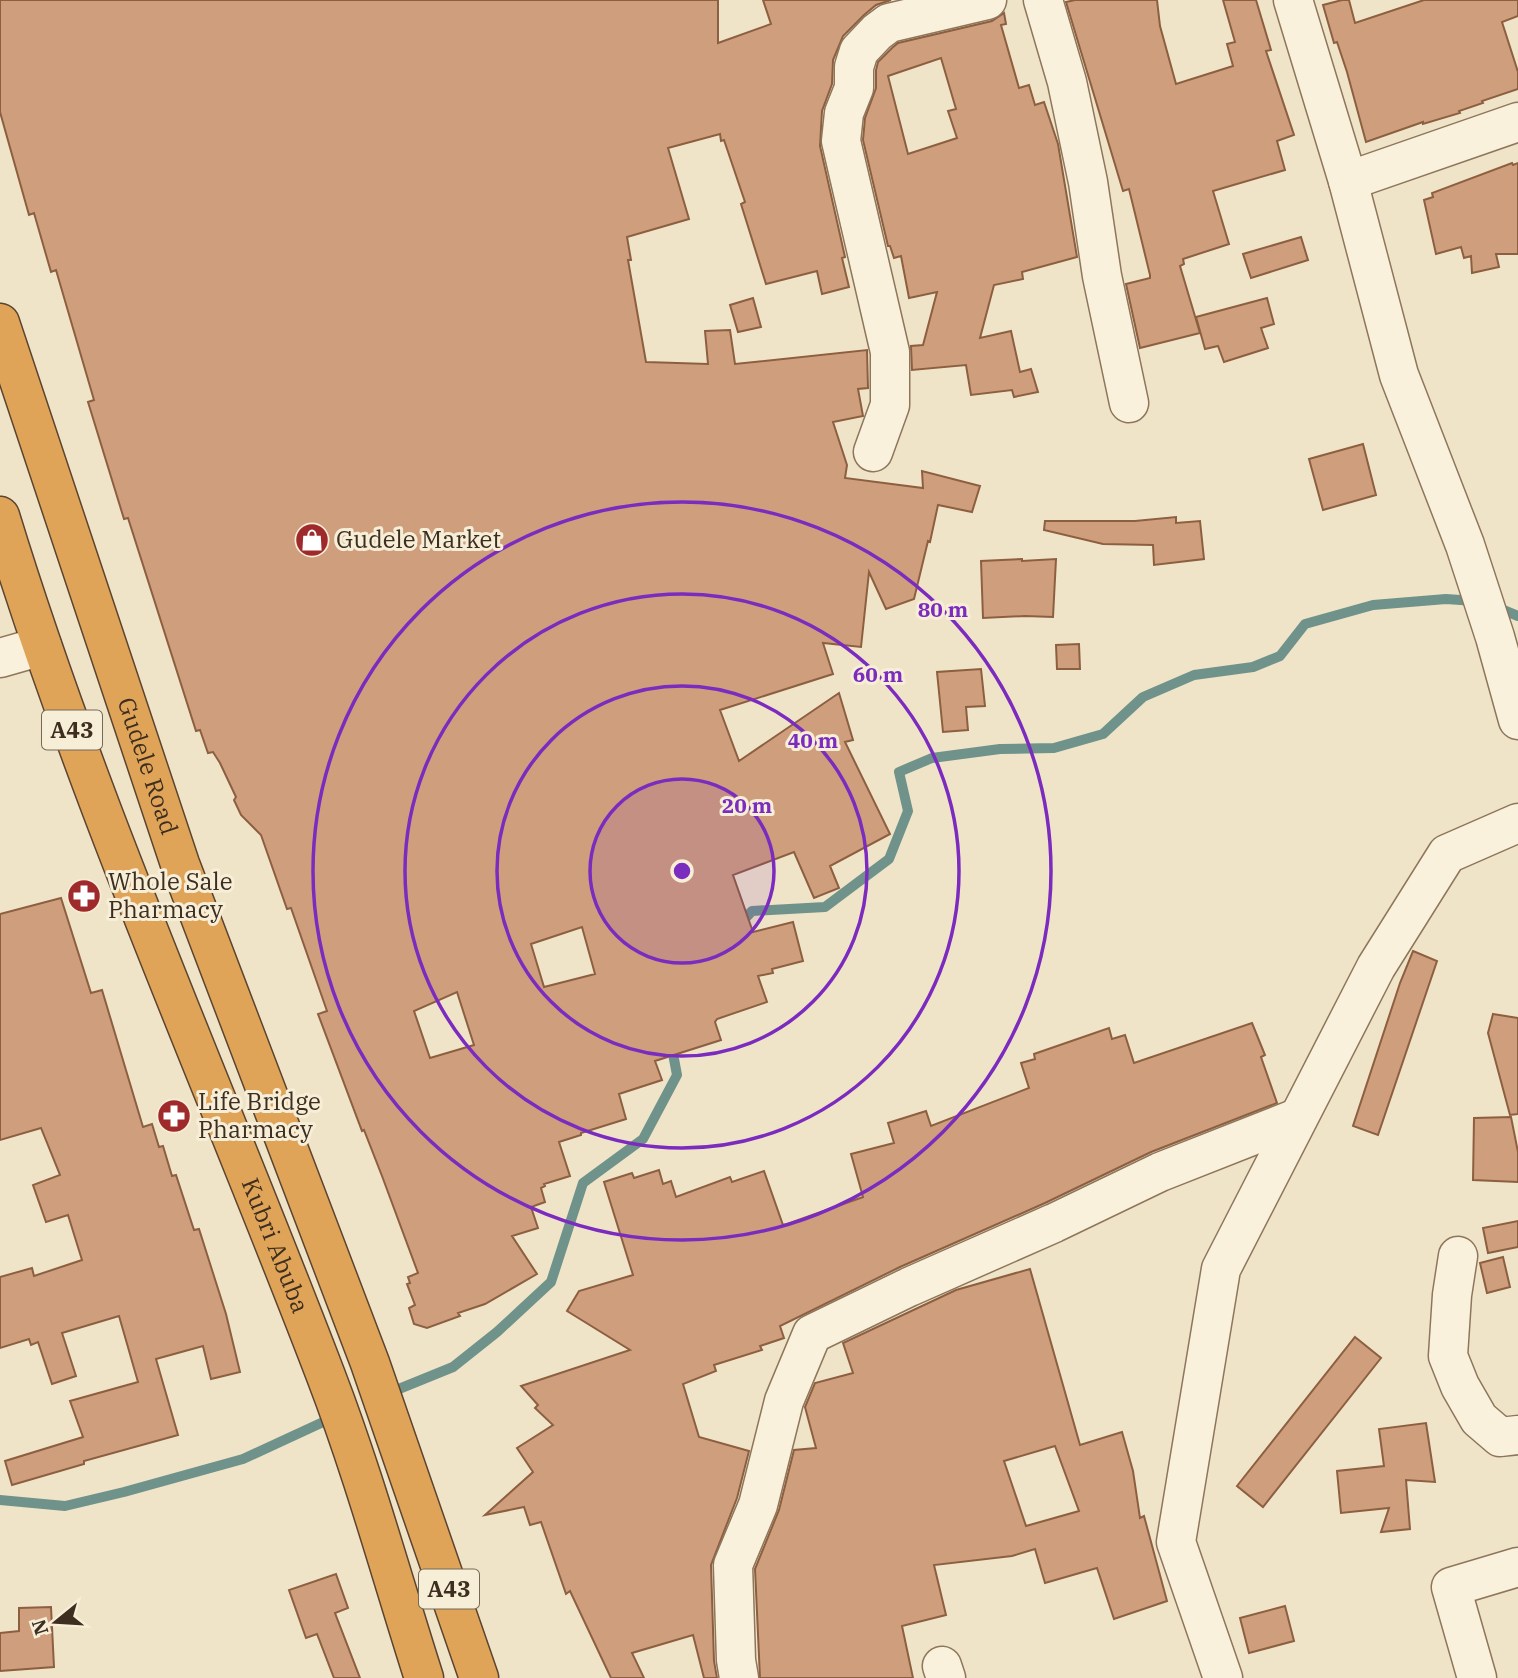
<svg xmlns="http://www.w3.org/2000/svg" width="1518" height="1678" font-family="'IBM Plex Serif',serif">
  <rect width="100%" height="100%" fill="#f0e4c8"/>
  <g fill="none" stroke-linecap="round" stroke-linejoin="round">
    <g stroke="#6f938a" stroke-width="10">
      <path d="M1496 607 1518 616"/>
      <path d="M739 925 752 911 825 907 889 859 908 811 899 772 932 758 1000 749 1054 748 1103 734 1143 697 1194 675 1253 667 1280 656 1305 624 1373 605 1446 599 1475 601"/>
      <path d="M389 1393 453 1367 497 1332 551 1282 583 1183 643 1139 677 1075 671 1043"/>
      <path d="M0 1500 65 1506 124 1492 243 1459 334 1417"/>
    </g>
  </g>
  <g fill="#cf9f7d" stroke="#8d5f41" stroke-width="2" fill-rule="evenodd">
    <path d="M0 0H718V43L771 24 763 0H891L876 5 864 15 843 36 833 60 832 84 822 111 820 146 845 257 842 258 849 287 822 294 817 271 766 284 741 204 745 202 724 140 721 141 720 134 668 148 689 219 627 237 631 260H628L646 362 708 364 705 331 730 330 735 364 867 350 868 388 858 389 863 416 833 422 847 465 845 478 923 488 922 471 980 486 972 512 938 505 930 542 928 541 914 599 886 609 869 572 861 647 823 643 833 674 720 710 739 761 839 693 853 740 845 742 890 834 830 866 839 888 814 898 794 852 733 875 753 932 793 922 803 961 772 969 773 973 758 976 767 1002 717 1019 715 1022 721 1040 655 1061 662 1080 619 1094 626 1119 581 1133V1135L559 1142 570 1176 544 1184 545 1186 541 1188 545 1202 531 1207 538 1228 512 1236 537 1274 485 1304 458 1313 460 1316 427 1328 414 1324 409 1308 415 1305 407 1284 410 1283 408 1277 418 1273 382 1176 364 1130 362 1131 318 1014 327 1011 291 908 287 909 261 835 241 815 234 800 236 797 220 763 213 752 208 753 200 730 196 731 128 518 124 519 88 402 94 400 56 270 51 272 34 213 29 215 0 112ZM582 927 595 974 544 987 531 944ZM457 992 474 1045 430 1058 414 1011Z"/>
    <path d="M1075 0H1157L1160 26 1176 84 1233 66 1227 44 1235 42 1223 0H1256L1271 50 1266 51 1294 135 1277 141 1285 170 1213 191 1229 244 1183 259 1184 264 1180 266 1200 333 1140 348 1126 284 1150 278V275L1129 189 1123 191 1066 2Z"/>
    <path d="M1342 0H1349L1355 23 1424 0H1518V16L1502 22 1518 72V89L1482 101 1483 103 1459 111 1460 113 1423 124V122L1366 142 1347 72 1337 42 1334 43 1323 5Z"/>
    <path d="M1004 13 1006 24 1001 25 1019 88 1029 85 1035 105 1044 102 1058 144 1077 257 1022 272 1023 279 994 285 980 338 1011 331 1020 372 1031 369 1038 392 1014 397 1012 390 971 395 966 365 912 370 911 346 923 345 937 292 909 298 901 256 894 258 890 246H888L863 140 865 118 876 88V70L878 62 892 48 898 43 992 21ZM941 58 956 109 948 111 957 138 908 154 888 76Z"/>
    <path d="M1512 163 1513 165 1518 163V254H1496L1499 267 1472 273 1471 256 1464 258 1461 247 1436 254 1424 200 1433 197 1432 193Z"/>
    <path d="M1301 237 1308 260 1251 278 1243 254Z"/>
    <path d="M753 298 761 327 738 332 730 305Z"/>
    <path d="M1267 298 1274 324 1261 328 1268 348 1224 362 1218 346 1205 349 1196 317Z"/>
    <path d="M1363 444 1376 495 1323 510 1309 459Z"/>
    <path d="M1176 517V523L1200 521 1204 559 1154 565 1153 545 1103 544 1044 530 1045 521H1135Z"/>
    <path d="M1022 559V561L1056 559 1053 617 1025 616 983 618 981 561Z"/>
    <path d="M1079 644 1080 669H1057L1056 645Z"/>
    <path d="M981 669 985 706 966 707 968 730 943 732 937 672Z"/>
    <path d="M61 898 91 993 102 990 143 1127 152 1124 159 1147 163 1146 172 1176 176 1175 194 1230 199 1229 226 1314 240 1372 211 1379 203 1346 156 1359 178 1435 84 1461V1464L12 1485 5 1461 83 1437 70 1401 138 1382 119 1316 62 1333 76 1376 52 1384 38 1342 31 1345 29 1339 0 1348V1277L32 1268 34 1276 82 1260 68 1215 46 1222 33 1185 60 1175 41 1128 0 1140V914Z"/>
    <path d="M1413 951 1437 961 1378 1135 1353 1126 1400 983Z"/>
    <path d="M1493 1014 1518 1018V1114L1510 1115 1488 1033Z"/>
    <path d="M1252 1023 1265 1055 1261 1057 1277 1103 1151 1152 1045 1203 900 1267 780 1326 784 1338 760 1346 762 1350 714 1365 716 1371 683 1384 699 1437 749 1451 737 1498 711 1565 714 1661 717 1678H704L693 1635 632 1653 644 1678H611L570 1591 566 1594 541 1522 530 1525 524 1507 485 1515 533 1472 517 1448 553 1425 535 1408 538 1405 521 1386 630 1350 567 1311 579 1291 633 1275 604 1182 632 1173 634 1178 659 1170 663 1184 671 1181 676 1197 730 1177 732 1182 764 1171 783 1225 787 1224 863 1197 851 1154 894 1143 888 1123 926 1111 931 1126 1029 1088 1021 1063 1035 1059 1034 1054 1109 1028 1112 1039 1125 1035 1134 1063Z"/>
    <path d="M1511 1117 1518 1152V1182L1473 1180 1474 1118Z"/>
    <path d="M1518 1221V1247L1488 1253 1483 1228Z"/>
    <path d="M1503 1257 1510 1287 1487 1293 1480 1263Z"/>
    <path d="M1030 1269 1080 1445 1122 1432 1133 1471 1140 1518 1144 1516 1167 1601 1114 1619 1097 1568 1045 1583 1035 1549 1012 1556 934 1565 946 1615 902 1626 913 1678H760L755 1569 779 1510 794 1450 816 1448 805 1407 815 1383 853 1373 843 1343 956 1290ZM1055 1446 1079 1511 1026 1526 1004 1461Z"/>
    <path d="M1355 1337 1381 1358 1263 1507 1237 1486Z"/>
    <path d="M1426 1423 1435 1482 1406 1480 1410 1529 1381 1532 1389 1508 1341 1513 1337 1471 1384 1466 1379 1429Z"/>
    <path d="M336 1574 348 1608 335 1613 360 1678H334L317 1634 306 1638 289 1590Z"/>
    <path d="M1285 1606 1294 1641 1249 1653 1240 1618Z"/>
    <path d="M51 1607 54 1667 0 1671V1633L19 1631V1608Z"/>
  </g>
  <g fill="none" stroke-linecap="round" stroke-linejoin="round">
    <g stroke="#8d765c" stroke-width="41">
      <g id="minor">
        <path d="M1043 0 1067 82 1088 182 1102 276 1129 403"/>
        <path d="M1293 0 1348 181 1399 375 1465 545 1495 637 1518 720"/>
        <path d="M1348 181 1518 122"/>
        <path d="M873 452 890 405V352L841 141 844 113 854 88V67L859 51 877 32 889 23 987 0"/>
        <path d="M0 658 42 646"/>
        <path d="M1458 1256 1452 1295 1448 1356 1460 1386 1479 1419 1500 1437 1518 1435"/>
        <path d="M942 1666 946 1678"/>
        <path d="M739 1678 736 1660 733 1565 758 1505 784 1401 812 1334 909 1287 1054 1223 1160 1172 1297 1118"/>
        <path d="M1223 1678 1176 1542 1221 1269 1376 967 1447 854 1518 823"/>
        <path d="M1477 1678 1451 1587 1518 1567"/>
      </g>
    </g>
    <g stroke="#5b4430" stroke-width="41">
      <g id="highway">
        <path id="s1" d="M0 323 180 864 370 1363 479 1678"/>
        <path id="s2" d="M0 516C90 810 217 1090 326 1376 364 1475 392 1578 424 1678"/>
      </g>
    </g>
    <use href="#minor" stroke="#faf1dc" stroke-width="38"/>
    <use href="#highway" stroke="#e0a458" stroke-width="38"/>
  </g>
  <circle cx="682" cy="871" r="92" fill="#7b2cbf" fill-opacity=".12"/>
  <g fill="none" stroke="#7b2cbf" stroke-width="3.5">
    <circle cx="682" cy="871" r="92"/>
    <circle cx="682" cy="871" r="185"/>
    <circle cx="682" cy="871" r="277"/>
    <circle cx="682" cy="871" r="369"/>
  </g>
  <defs>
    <g id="shop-disc" transform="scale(1.75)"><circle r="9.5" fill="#9e2a2b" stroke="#f7eed8"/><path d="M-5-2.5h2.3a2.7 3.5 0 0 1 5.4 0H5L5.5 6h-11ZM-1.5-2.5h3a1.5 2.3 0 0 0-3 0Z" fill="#fff"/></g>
    <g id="pharmacy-disc" transform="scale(1.75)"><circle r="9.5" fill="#9e2a2b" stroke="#f7eed8"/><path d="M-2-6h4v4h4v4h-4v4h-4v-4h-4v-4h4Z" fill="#fff"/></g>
  </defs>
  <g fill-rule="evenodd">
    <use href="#shop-disc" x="312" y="540"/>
    <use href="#pharmacy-disc" x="84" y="896"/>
    <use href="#pharmacy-disc" x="174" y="1116"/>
  </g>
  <g text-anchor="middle" stroke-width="6" stroke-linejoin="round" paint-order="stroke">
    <g fill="#f7eed8" stroke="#756857" stroke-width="2">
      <rect x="42" y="710.5" width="60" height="39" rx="5"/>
      <rect x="419" y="1569.5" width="60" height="39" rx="5"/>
    </g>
    <g font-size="23" font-weight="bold" fill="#3d2e20">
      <text x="72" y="738">A43</text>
      <text x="449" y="1597">A43</text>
    </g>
    <g font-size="24" fill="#3d2e20" stroke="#f7eed8" text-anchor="start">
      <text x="336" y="548">Gudele Market</text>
      <text x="108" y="890">Whole Sale<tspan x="108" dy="28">Pharmacy</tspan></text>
      <text x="198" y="1110">Life Bridge<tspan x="198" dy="28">Pharmacy</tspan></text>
    </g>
    <g font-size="24" fill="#3d2e20" stroke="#f7eed8">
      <text dy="8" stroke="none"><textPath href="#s1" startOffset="467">Gudele Road</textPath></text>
      <text dy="8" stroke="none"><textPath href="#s2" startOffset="780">Kubri Abuba</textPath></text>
    </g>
  </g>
  <circle cx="682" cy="871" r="10" fill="#7b2cbf" stroke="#f7eed8" stroke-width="3.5"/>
  <g font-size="21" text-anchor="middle" font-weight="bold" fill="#7b2cbf" stroke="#f7eed8" stroke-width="6" stroke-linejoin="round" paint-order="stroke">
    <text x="943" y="617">80 m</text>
    <text x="878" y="682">60 m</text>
    <text x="813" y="748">40 m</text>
    <text x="747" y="813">20 m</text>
  </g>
  <g transform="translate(56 1622) rotate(252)" stroke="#f7eed8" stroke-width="5" paint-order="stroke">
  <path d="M0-5L12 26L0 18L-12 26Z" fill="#3d2e20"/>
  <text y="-10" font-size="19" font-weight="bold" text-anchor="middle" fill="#3d2e20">N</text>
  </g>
</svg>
